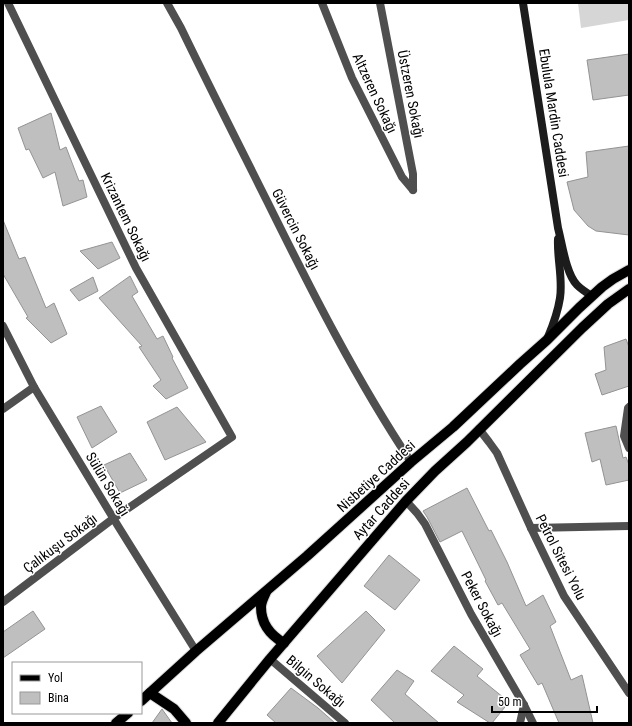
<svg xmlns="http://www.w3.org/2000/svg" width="632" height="726" font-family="'Roboto Condensed',sans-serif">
  <rect width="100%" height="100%" fill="#fff"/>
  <path fill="#d6d6d6" d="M578 3H629V20L581 28Z"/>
  <g fill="#bfbfbf" stroke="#939393">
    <path d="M629 54V95L593 100 587 60Z"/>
    <path d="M51 113 60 150 66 147 79 181 83 180 87 197 63 206 55 172 43 178 29 149 26 150 18 128Z"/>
    <path d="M629 146V235L596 231 588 226 574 210 567 182 588 177 586 152Z"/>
    <path d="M3 220 19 259 25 257 46 308 54 303 67 334 51 343 26 318 28 317 3 274Z"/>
    <path d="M112 242 120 258 98 269 80 251Z"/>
    <path d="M130 276 138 292 132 296 157 339 163 336 173 357 172 358 188 388 166 399 153 386 161 380 139 347 142 346 99 298Z"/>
    <path d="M93 277 98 291 79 301 70 290Z"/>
    <path d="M626 339 629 347V386L602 395 595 374 606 370 604 347Z"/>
    <path d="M101 406 117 432 92 448 77 417Z"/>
    <path d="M177 407 206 442 165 460 147 422Z"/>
    <path d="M616 426 623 458 626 457 629 465V480L606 485 600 459 592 462 585 433Z"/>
    <path d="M130 453 147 480 120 493 104 465Z"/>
    <path d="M467 488 489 531 491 530 507 562 526 606 543 595 556 622 550 626 571 680 582 675 593 723H559L542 683 538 685 520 655 530 649 502 603 498 605 485 581 486 580 462 531 440 542 427 517 423 511Z"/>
    <path d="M389 555 420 580 395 610 364 586Z"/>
    <path d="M33 611 45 629 3 658V632Z"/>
    <path d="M366 611 385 630 342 683 317 656Z"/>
    <path d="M454 646 483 669 477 676 509 702 492 723H490L457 702 464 695 431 671Z"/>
    <path d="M397 670 414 681 405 694 439 723H395L371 700Z"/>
    <path d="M291 688 318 708 335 723H276L267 715Z"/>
    <path d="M162 709 172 723H152Z"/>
  </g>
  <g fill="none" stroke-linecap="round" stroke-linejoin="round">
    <g stroke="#dbdbdb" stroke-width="12">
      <g id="primary">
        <path d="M266 592C264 597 261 602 261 607 261 624 270 635 284 643"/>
        <path d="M150 693 174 709 186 723"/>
        <path d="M141 701 196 651 307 556 411 462 453 427 520 364 547 340 579 308 602 287 613 279 629 270"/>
        <path d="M116 723 128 713"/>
        <path d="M218 723 270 659 406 501 435 471 467 442 582 328 608 304 629 289"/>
      </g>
    </g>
    <g stroke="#4f4f4f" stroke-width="8">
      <path d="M167 3 181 28C209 86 238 143 267 201 311 290 356 379 411 462"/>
      <path d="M322 3 352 78 402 177 413 190"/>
      <path d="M380 3 413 174V190"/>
      <path d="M3 326 34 387 118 526 196 651"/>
      <path d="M629 407 628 408 624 436 629 448"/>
      <path d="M3 409 34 387"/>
      <path d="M479 429 489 442 497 453 531 528 564 596 629 693"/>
      <path d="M406 501 417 513 425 524 471 614 524 705 533 723"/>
      <path d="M531 528 629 526"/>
      <path d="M3 602 114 518 232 437 136 268 8 3"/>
      <path d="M270 659 345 723"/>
      <path d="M520 723 524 705"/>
    </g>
    <g stroke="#1c1c1c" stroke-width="8">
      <path d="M523 3 558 228C562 243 566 274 577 285 581 289 587 293 592 296"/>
      <path d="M548 337C553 325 558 311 560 298 563 279 557 258 558 239"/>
    </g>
    <use href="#primary" stroke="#000" stroke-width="10"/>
  </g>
  <g text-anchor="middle" stroke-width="3" stroke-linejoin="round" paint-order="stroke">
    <g font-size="14" fill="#000" stroke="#fff">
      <text transform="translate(375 93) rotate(65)" y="5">Altzeren Sokağı</text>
      <text transform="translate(411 94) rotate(79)" y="5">Üstzeren Sokağı</text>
      <text transform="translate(554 113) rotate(81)" y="5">Ebulula Mardin Caddesi</text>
      <text transform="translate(126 217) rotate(64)" y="5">Krizantem Sokağı</text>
      <text transform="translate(296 229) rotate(63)" y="5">Güvercin Sokağı</text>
      <text transform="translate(376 476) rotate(-42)" y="5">Nisbetiye Caddesi</text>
      <text transform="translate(108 484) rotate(59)" y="5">Sülün Sokağı</text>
      <text transform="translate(381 509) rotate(-48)" y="5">Aytar Caddesi</text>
      <text transform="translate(60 543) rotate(-37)" y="5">Çalıkuşu Sokağı</text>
      <text transform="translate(561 557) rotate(63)" y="5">Petrol Sitesi Yolu</text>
      <text transform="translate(482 604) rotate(62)" y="5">Peker Sokağı</text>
      <text transform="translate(316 681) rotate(40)" y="5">Bilgin Sokağı</text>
    </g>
  </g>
  <rect width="632" height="726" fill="none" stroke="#000000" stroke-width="8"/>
  <rect x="12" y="662" width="130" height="52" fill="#ffffff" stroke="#999999"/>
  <rect x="20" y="675" width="20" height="6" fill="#000000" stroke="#999999"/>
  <text x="48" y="682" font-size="12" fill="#000000">Yol</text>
  <rect x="20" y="692" width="20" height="12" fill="#bfbfbf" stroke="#999999"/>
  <text x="48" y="702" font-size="12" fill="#000000">Bina</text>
  <path d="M492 706v6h105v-6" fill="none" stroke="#000000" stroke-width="2"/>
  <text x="498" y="706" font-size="12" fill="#000000" stroke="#ffffff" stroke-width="3" paint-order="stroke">50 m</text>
</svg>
